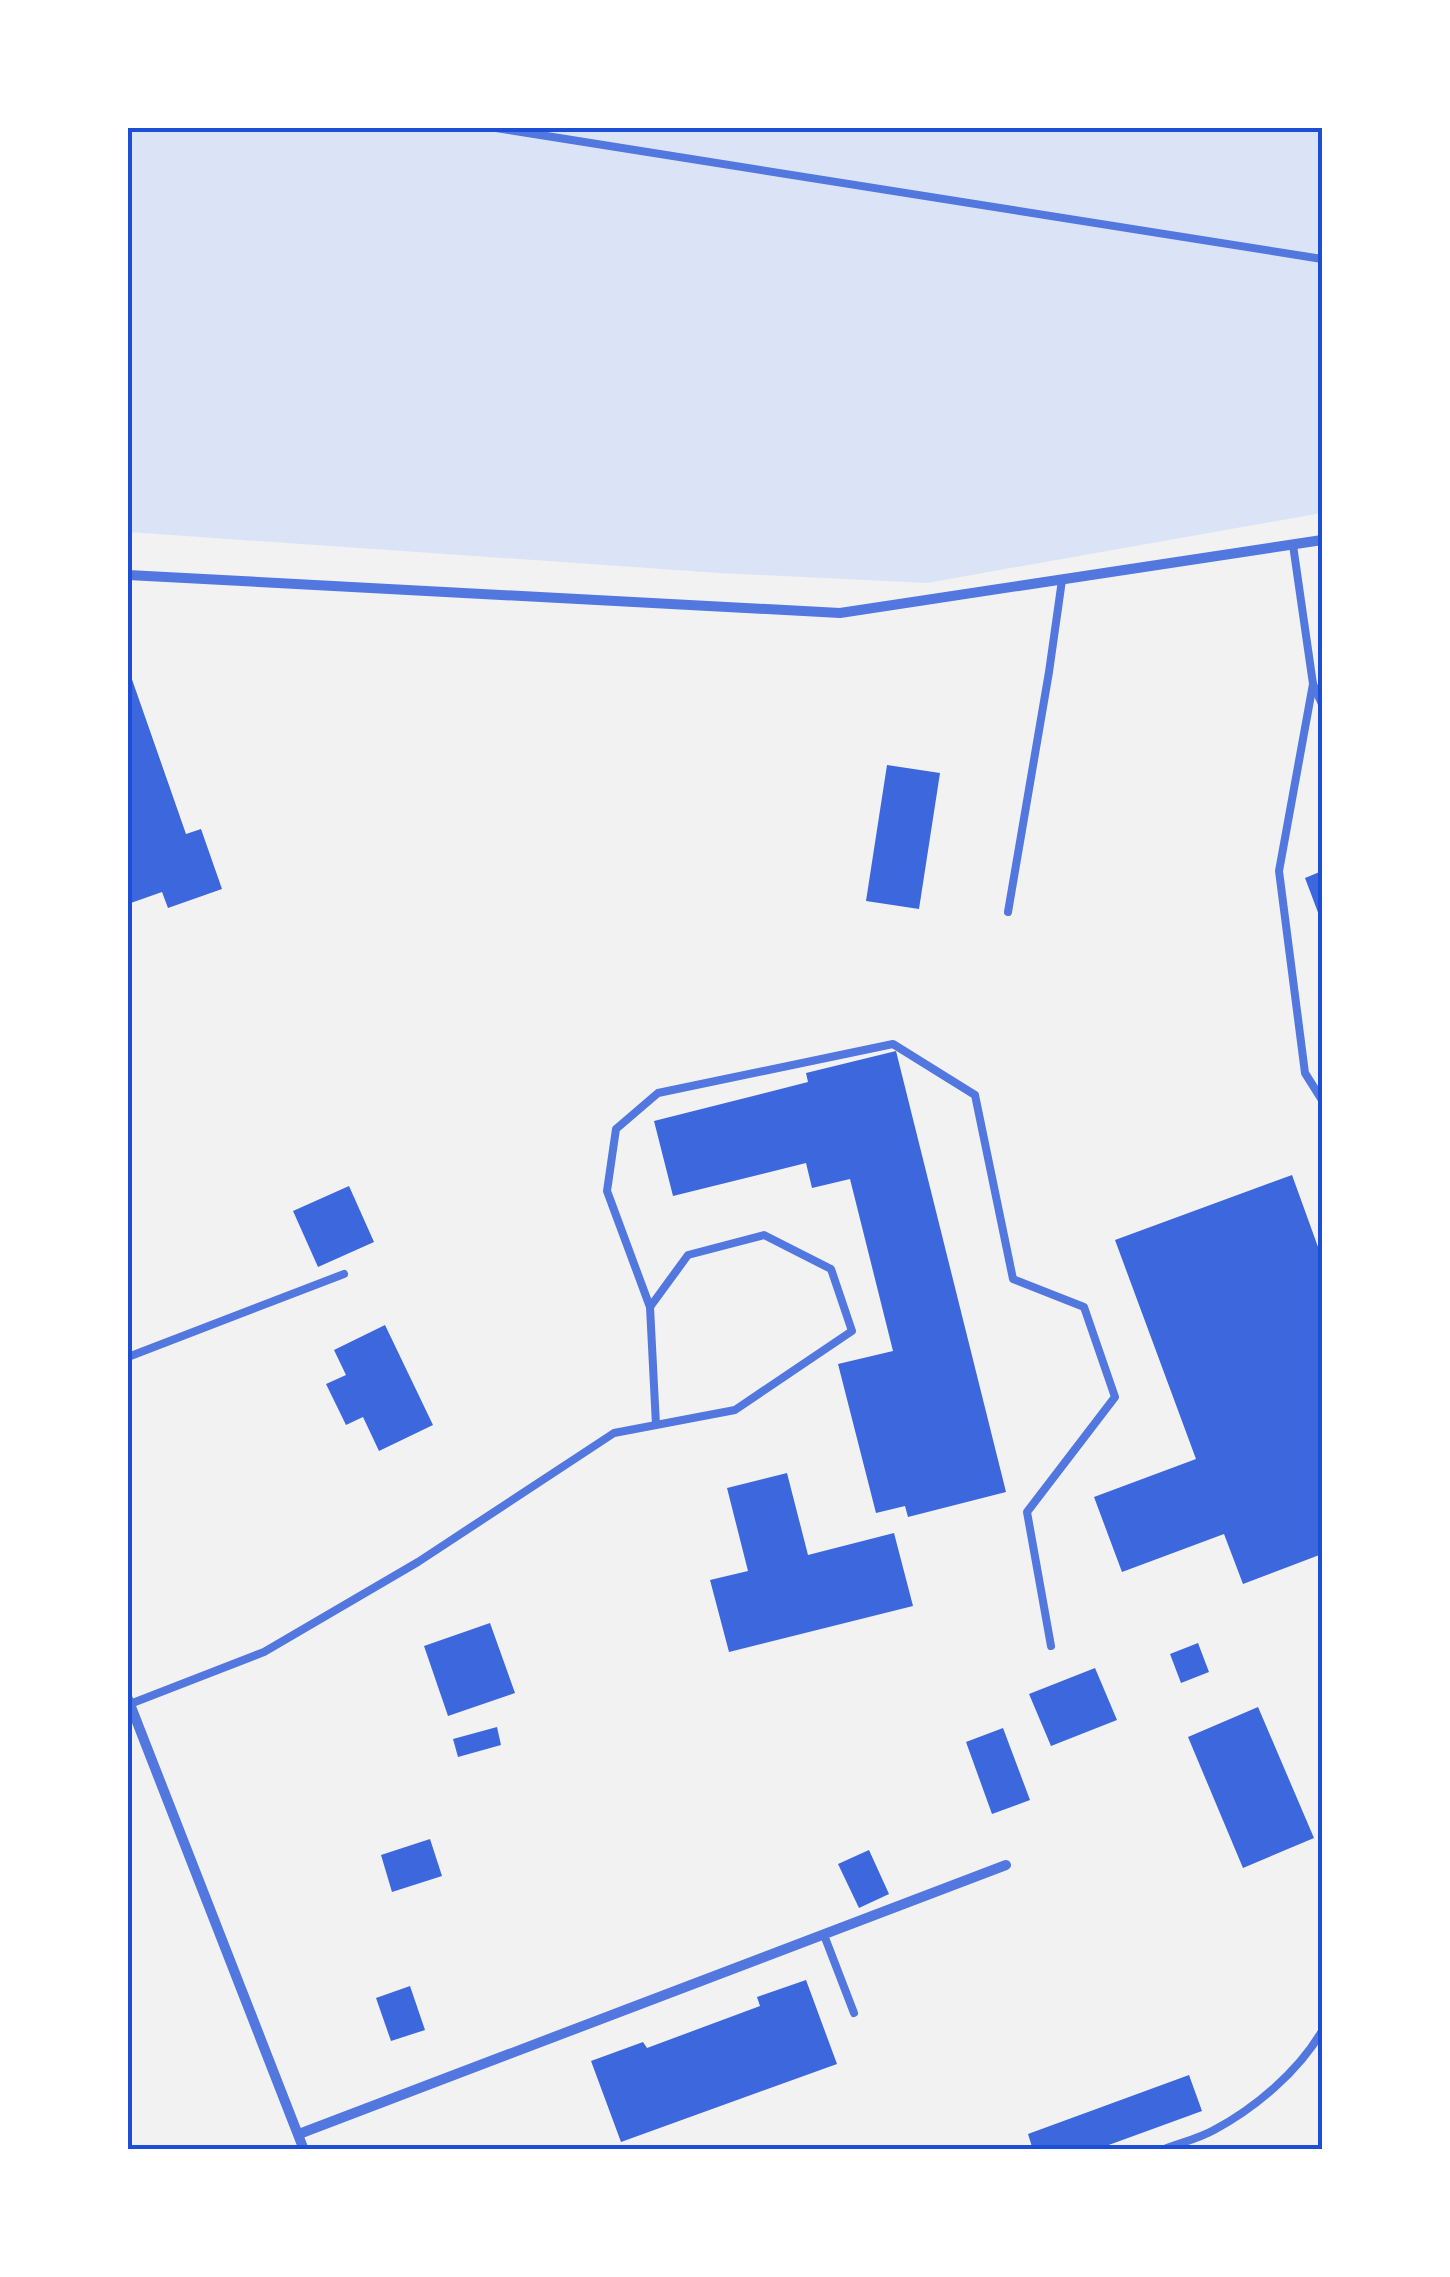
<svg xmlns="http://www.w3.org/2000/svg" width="1450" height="2277" font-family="'Fira Sans',sans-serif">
  <rect width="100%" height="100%" fill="#f2f2f2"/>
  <path fill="#dbe4f7" d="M128 128H1322V513L927 583 719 573 128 532Z"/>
  <g fill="#3d67dc">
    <path d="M128 668 186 834 201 829 222 889 168 908 162 892 128 904Z"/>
    <path d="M887 765 940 773 919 909 866 901Z"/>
    <path d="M1322 871V923L1305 878Z"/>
    <path d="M896 1051 1006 1492 908 1517 905 1506 876 1513 838 1364 893 1351 850 1179 812 1188 806 1163 673 1196 654 1121 808 1082 806 1073Z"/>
    <path d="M1292 1175 1322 1258V1554L1243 1584 1224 1534 1122 1572 1094 1497 1196 1459 1115 1240Z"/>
    <path d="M349 1186 374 1242 318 1267 293 1211Z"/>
    <path d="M385 1325 433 1425 379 1451 363 1417 346 1425 326 1384 346 1375 334 1350Z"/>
    <path d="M787 1473 808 1555 894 1533 913 1606 729 1652 710 1580 748 1571 727 1488Z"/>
    <path d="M490 1623 515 1693 448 1716 424 1646Z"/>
    <path d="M1198 1643 1209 1672 1181 1683 1170 1654Z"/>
    <path d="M1095 1668 1117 1720 1051 1746 1029 1694Z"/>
    <path d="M1258 1707 1314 1838 1243 1868 1188 1737Z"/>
    <path d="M497 1727 501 1745 458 1757 453 1739Z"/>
    <path d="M1003 1728 1030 1800 992 1814 966 1742Z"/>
    <path d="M430 1839 442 1876 392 1892 381 1855Z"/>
    <path d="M869 1850 889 1894 859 1908 838 1864Z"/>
    <path d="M806 1980 837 2064 621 2142 591 2061 643 2042 647 2048 760 2006 757 1997Z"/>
    <path d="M410 1986 425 2030 391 2041 376 1998Z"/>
    <path d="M1189 2075 1202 2111 1095 2150H1033L1028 2134Z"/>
  </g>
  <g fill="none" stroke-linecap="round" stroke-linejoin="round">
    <g stroke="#5277de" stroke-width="8">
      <path d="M496 128 1322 259"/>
      <path d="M1293 545 1313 684 1322 704"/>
      <path d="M1313 684 1279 871 1305 1073 1322 1100"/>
      <path d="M1008 912 1049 672 1062 580"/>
      <path d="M650 1307 607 1191 616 1129 658 1093 893 1044 975 1095 1013 1279 1084 1307 1115 1397 1027 1512 1051 1646"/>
      <path d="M128 1357 344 1274"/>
      <path d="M130 1704 264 1652 418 1562 614 1433 735 1410 852 1331 831 1269 764 1235 688 1255 650 1307 656 1425"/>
      <path d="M824 1935 854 2013"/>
      <path d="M1162 2150C1179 2143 1198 2139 1214 2130 1255 2108 1298 2072 1322 2031"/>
    </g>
    <g stroke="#5277de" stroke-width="10">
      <path d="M128 575 840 613 1322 540"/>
      <path d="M128 1699 304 2150"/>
      <path d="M299 2134 1006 1865"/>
    </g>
  </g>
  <rect width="1450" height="2277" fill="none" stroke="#ffffff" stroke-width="260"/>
  <rect x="130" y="130" width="1190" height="2017" fill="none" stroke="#1d4ed8" stroke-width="4"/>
</svg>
